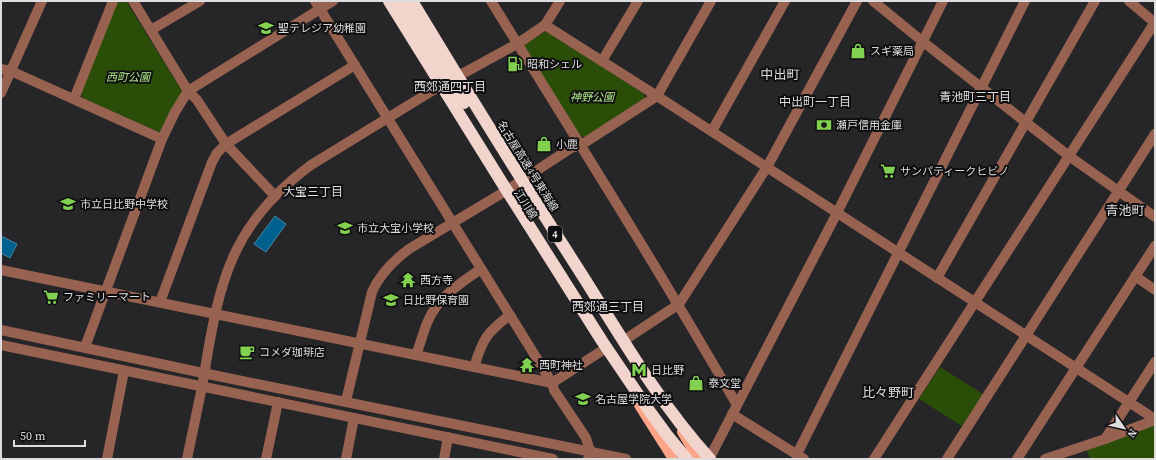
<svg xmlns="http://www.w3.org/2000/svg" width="1156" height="460" font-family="'Source Serif 4','Noto Sans JP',serif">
  <rect width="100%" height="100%" fill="#262528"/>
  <g fill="#2a4e07">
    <path d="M117 1H126L183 93 161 133 83 98 81 94Z"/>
    <path d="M545 32 549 33 644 94 645 99 585 137 580 136 524 49 526 43Z"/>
    <path d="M940 367 983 394 962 426 919 399Z"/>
    <path d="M1152 425H1155V458L1151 459H1090L1086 449Z"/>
  </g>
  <g fill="#00608e" stroke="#4386a7">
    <path d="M275 216 286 224 266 252 254 244Z"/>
    <path d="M1 236 17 244 10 258 1 253Z"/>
  </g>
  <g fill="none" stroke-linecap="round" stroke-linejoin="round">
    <g stroke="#976250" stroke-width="10">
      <path d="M133 1 188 91 197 100 226 144 275 196"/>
      <path d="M315 1 552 383 554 390 586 438 590 451 588 459"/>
      <path d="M491 1C574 135 658 268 737 405"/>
      <path d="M873 1 922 41 1069 156 1155 217"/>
      <path d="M1129 1 1155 23"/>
      <path d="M545 25 657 96 1155 419"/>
      <path d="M151 30 200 1"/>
      <path d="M602 61 638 1"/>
      <path d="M1 69 11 71 162 139"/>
      <path d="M462 74 517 44 545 25 560 1"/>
      <path d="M1 93 42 1"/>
      <path d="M74 99 113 1"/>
      <path d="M712 131 785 1"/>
      <path d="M1 270 552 383 603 350"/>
      <path d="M1135 276 1155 290"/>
      <path d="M937 278 1095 1"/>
      <path d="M160 302 212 162 217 153 226 144 355 65"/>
      <path d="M1 330 203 373 626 459"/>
      <path d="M626 339 679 304 767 167 857 1"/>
      <path d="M1 345 553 459"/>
      <path d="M85 347 162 139 175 112 188 91 333 1"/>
      <path d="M416 355C420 345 423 333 427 323 437 298 460 283 481 269"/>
      <path d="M474 367C483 339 486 333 510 315"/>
      <path d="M346 401 372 292C380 274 393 261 409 249L504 192 571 148 581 145 657 96 711 1"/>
      <path d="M732 414 804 459"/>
      <path d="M1105 439 1155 362"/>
      <path d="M797 454 1025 1"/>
      <path d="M107 459 124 371"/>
      <path d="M187 459C192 435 197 411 202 387 210 341 216 291 237 249 254 215 281 187 311 165L440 86"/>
      <path d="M266 459 278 402"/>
      <path d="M346 459 354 418"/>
      <path d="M444 459 448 437"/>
      <path d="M709 459 837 213 943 1"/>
      <path d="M874 459 1155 22"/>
      <path d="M947 459 1155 134"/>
      <path d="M1017 459 1155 246"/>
      <path d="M1045 459 1105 439 1155 420"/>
    </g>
    <g stroke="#fca487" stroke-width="10">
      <path d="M639 405 673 459"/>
      <path d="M682 432 698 459"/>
    </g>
    <g stroke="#f1d5cc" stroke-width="12">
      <path d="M389 1 504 186 602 341 648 409 667 435 687 459"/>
      <path d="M400 1 464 103"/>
      <path d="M412 1C468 94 525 186 584 278 623 340 660 404 710 459"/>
    </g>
  </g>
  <defs>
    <g id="school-bare" transform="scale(1.2)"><path d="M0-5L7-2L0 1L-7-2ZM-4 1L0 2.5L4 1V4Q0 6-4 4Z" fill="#81d050" stroke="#0f0e10" stroke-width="2.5" paint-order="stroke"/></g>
    <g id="shop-bare" transform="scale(1.2)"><path d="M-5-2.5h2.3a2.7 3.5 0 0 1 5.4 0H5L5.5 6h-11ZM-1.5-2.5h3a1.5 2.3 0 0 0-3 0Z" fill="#81d050" stroke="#0f0e10" stroke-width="2.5" paint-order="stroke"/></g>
    <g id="fuel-bare" transform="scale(1.2)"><path d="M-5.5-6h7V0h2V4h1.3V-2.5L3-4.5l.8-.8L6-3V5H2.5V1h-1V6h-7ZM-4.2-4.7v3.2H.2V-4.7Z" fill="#81d050" stroke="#0f0e10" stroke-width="2.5" paint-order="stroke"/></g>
    <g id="bank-bare" transform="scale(1.2)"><path d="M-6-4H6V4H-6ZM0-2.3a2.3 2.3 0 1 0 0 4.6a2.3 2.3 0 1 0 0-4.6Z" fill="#81d050" stroke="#0f0e10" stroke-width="2.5" paint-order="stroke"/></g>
    <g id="supermarket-bare" transform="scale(1.2)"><path d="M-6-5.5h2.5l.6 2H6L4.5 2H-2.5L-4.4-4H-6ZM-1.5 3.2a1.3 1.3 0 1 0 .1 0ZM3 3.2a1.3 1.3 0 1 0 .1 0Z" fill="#81d050" stroke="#0f0e10" stroke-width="2.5" paint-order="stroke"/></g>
    <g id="temple-bare" transform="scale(1.2)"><path d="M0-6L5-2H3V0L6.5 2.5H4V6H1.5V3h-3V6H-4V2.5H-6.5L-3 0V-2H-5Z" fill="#81d050" stroke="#0f0e10" stroke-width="2.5" paint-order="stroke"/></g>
    <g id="cafe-bare" transform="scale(1.2)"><path d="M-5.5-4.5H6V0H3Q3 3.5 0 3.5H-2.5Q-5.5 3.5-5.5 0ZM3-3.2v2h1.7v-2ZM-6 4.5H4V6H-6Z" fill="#81d050" stroke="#0f0e10" stroke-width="2.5" paint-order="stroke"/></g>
    <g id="metro-bare" transform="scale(1.2)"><path d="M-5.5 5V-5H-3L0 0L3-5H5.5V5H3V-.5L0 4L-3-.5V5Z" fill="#81d050" stroke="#0f0e10" stroke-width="2.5" paint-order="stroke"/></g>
    <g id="university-bare" transform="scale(1.2)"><path d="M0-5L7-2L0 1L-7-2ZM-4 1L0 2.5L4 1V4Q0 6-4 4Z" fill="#81d050" stroke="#0f0e10" stroke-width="2.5" paint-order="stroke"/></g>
  </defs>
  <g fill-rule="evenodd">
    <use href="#school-bare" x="266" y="28"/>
    <use href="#shop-bare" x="858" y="51"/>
    <use href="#fuel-bare" x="515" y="64"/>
    <use href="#bank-bare" x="824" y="125"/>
    <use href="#shop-bare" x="544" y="144"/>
    <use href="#supermarket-bare" x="888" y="171"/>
    <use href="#school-bare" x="68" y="204"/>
    <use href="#school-bare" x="345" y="228"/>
    <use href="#temple-bare" x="408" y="280"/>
    <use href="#supermarket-bare" x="51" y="297"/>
    <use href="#school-bare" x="391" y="300"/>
    <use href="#cafe-bare" x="247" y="352"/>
    <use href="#temple-bare" x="527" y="365"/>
    <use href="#metro-bare" x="639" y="370"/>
    <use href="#shop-bare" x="696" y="383"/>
    <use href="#university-bare" x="583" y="399"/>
  </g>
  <g text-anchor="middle" stroke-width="4" stroke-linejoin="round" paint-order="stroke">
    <rect fill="#0f0e10" stroke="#a0a0a2" stroke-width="1" x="548" y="226" width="14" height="16" rx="3"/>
    <g font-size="10" font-weight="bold" fill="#dedee0">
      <text x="555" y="238">4</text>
    </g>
    <g font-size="11" fill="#dedee0" stroke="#0f0e10" text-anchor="start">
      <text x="278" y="32">聖テレジア幼稚園</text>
      <text x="870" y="55">スギ薬局</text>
      <text x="527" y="68">昭和シェル</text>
      <text x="836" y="129">瀬戸信用金庫</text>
      <text x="556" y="148">小鹿</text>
      <text x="900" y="175">サンパティークヒビノ</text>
      <text x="80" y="208">市立日比野中学校</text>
      <text x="357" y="232">市立大宝小学校</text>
      <text x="420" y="284">西方寺</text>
      <text x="63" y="301">ファミリーマート</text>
      <text x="403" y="304">日比野保育園</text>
      <text x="259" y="356">コメダ珈琲店</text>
      <text x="539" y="369">西町神社</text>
      <text x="651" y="374">日比野</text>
      <text x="708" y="387">泰文堂</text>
      <text x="595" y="403">名古屋学院大学</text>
    </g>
    <g font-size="11" font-style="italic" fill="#ade688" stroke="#0f0e10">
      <text x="128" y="81">西町公園</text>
      <text x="592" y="101">神野公園</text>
    </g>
    <g font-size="11" fill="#dedee0" stroke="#0f0e10">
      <text transform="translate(528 166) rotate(58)" y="4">名古屋高速4号東海線</text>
      <text transform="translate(526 204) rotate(58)" y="4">江川線</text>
    </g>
    <g font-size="12" fill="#dedee0" stroke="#0f0e10">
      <text x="450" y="91">西郊通四丁目</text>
      <text x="975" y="101">青池町三丁目</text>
      <text x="815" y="106">中出町一丁目</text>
      <text x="313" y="196">大宝三丁目</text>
      <text x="608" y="311">西郊通三丁目</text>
    </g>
    <g font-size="13" fill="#dedee0" stroke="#0f0e10">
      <text x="780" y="79">中出町</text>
      <text x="1125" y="215">青池町</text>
      <text x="888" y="397">比々野町</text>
    </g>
  </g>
  <rect width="1156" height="460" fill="none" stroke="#dedee0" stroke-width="4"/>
  <g transform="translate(1124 428) rotate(124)" stroke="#0f0e10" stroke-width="3" paint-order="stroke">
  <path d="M0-3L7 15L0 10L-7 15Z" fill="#dedee0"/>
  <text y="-6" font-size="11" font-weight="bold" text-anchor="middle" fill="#dedee0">N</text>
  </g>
  <path d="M14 440v6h71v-6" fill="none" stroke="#dedee0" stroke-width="2"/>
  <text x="20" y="440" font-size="12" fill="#dedee0" stroke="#0f0e10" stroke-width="3" paint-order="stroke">50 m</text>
</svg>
